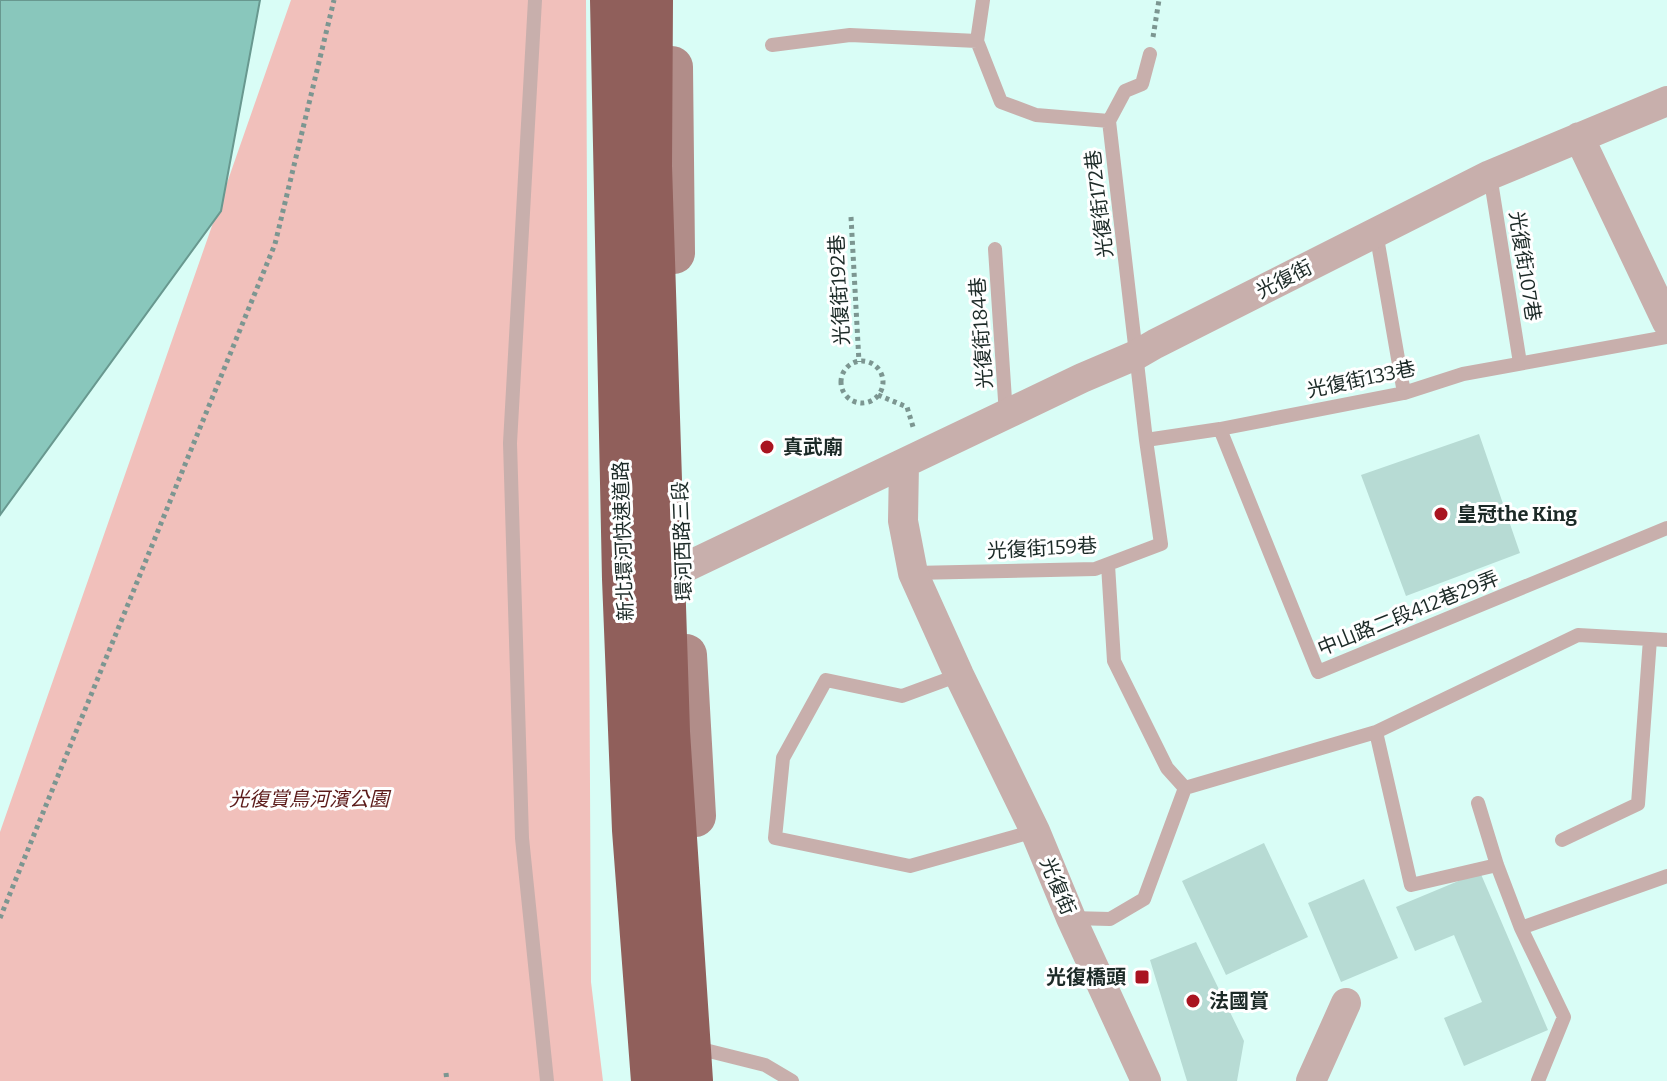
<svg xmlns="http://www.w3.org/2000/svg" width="1667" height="1081" font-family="Bitter,'Noto Sans TC',serif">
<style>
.green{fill:#f1c0bb}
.water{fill:#89c7bc;stroke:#68988f;stroke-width:2}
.building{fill:#b7dbd4}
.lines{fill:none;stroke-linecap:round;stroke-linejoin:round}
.path{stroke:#7c9691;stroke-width:5;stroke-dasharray:4 4;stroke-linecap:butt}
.lane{stroke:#c8afac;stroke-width:14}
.street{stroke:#c8afac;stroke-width:30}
.secondary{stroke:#b18d89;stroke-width:42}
.highway{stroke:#905f5b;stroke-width:44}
.poi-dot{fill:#a91420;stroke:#fff;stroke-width:3}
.labels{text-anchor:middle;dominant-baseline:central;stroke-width:6;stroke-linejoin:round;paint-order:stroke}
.street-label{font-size:20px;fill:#1c2a27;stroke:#fff}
.poi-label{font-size:20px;font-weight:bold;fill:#1c2a27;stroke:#fff;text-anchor:start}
.park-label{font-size:20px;font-style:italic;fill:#5c1b1a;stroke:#fff}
</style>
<rect width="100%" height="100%" fill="#d9fdf6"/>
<path class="green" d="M291,0h295l5,982 12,99h-603v-249z"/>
<path class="water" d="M0,0h260l-39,211 -221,304z"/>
<path class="building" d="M1479,434l41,119 -114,43 -45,-121z
M1264,843l44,94 -82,38 -44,-94z
M1480,872l68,158 -84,36 -20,-48 38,-16 -28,-67 -39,16 -19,-44z
M1364,879l34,79 -57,24 -33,-79z
M1196,942l48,99 -7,40h-50l-37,-121z"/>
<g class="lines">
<path class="path" d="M1153,37l6,-37
M851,217l8,145
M841 382a21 21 0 1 1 42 0a21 21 0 1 1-42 0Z
M878,395l29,12 7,23
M0,918l275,-674 59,-244
M446,1073l1,8"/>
<path class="lane" d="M535,0l-25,443 12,395 25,243
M983,0l-6,41 24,61 35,13 73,6 37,319 74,-11 184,-36 59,-19 204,-37
M772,45l78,-10 127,6
M1109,121l16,-30 17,-7 8,-30
M1490,175l30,188
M1376,232l28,161
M995,249l11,166
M1220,429l98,243 349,-144
M1108,565l6,96 53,107 18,20
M913,573l182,-4 66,-25 -15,-104
M959,675l-57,21 -76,-16 -43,78 -8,80 135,28 125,-35
M1376,732l35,153 86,-20
M1185,788l191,-56 202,-97 72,4
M1478,803l19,62 24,63 146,-52
M1562,840l76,-36 12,-165 17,1
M1071,918l39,1 34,-20 41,-111
M1521,928l43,89 -26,64
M709,1051l56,14 27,16"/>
<path class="street" d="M1579,137l88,185
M904,464l-1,57 10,52 46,102 76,156 36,87 75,163
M682,569l400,-191 54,-23 19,-11 335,-169 177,-74
M1311,1081l35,-78"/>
<path class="secondary" d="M672,67l2,186
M686,655l9,161"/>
<path class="highway" d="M612,0l12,579 10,251 19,251
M651,0l-1,166 18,566 23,349"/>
</g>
<g class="poi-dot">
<circle cx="767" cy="447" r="8"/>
<circle cx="1441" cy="514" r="8"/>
<rect x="1134" y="969" width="16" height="16" rx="4"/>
<circle cx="1193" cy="1001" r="8"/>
</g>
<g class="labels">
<g class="street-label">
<text transform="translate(1099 204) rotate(-97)">光復街172巷</text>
<text transform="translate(1525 266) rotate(81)">光復街107巷</text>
<text transform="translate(1284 279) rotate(-27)">光復街</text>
<text transform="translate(839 290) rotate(-93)">光復街192巷</text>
<text transform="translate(981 333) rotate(-94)">光復街184巷</text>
<text transform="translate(1361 379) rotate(-12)">光復街133巷</text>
<text transform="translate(623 541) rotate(-92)">新北環河快速道路</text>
<text transform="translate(682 541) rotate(-92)">環河西路三段</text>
<text transform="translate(1042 548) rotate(-3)">光復街159巷</text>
<text transform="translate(1408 613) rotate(-22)">中山路二段412巷29弄</text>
<text transform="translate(1058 886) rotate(67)">光復街</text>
</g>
<g class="poi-label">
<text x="783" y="447">真武廟</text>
<text x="1457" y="514">皇冠the King</text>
<text x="1126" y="977" text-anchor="end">光復橋頭</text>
<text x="1209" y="1001">法國賞</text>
</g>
<g class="park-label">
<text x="309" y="799">光復賞鳥河濱公園</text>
</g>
</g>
</svg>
